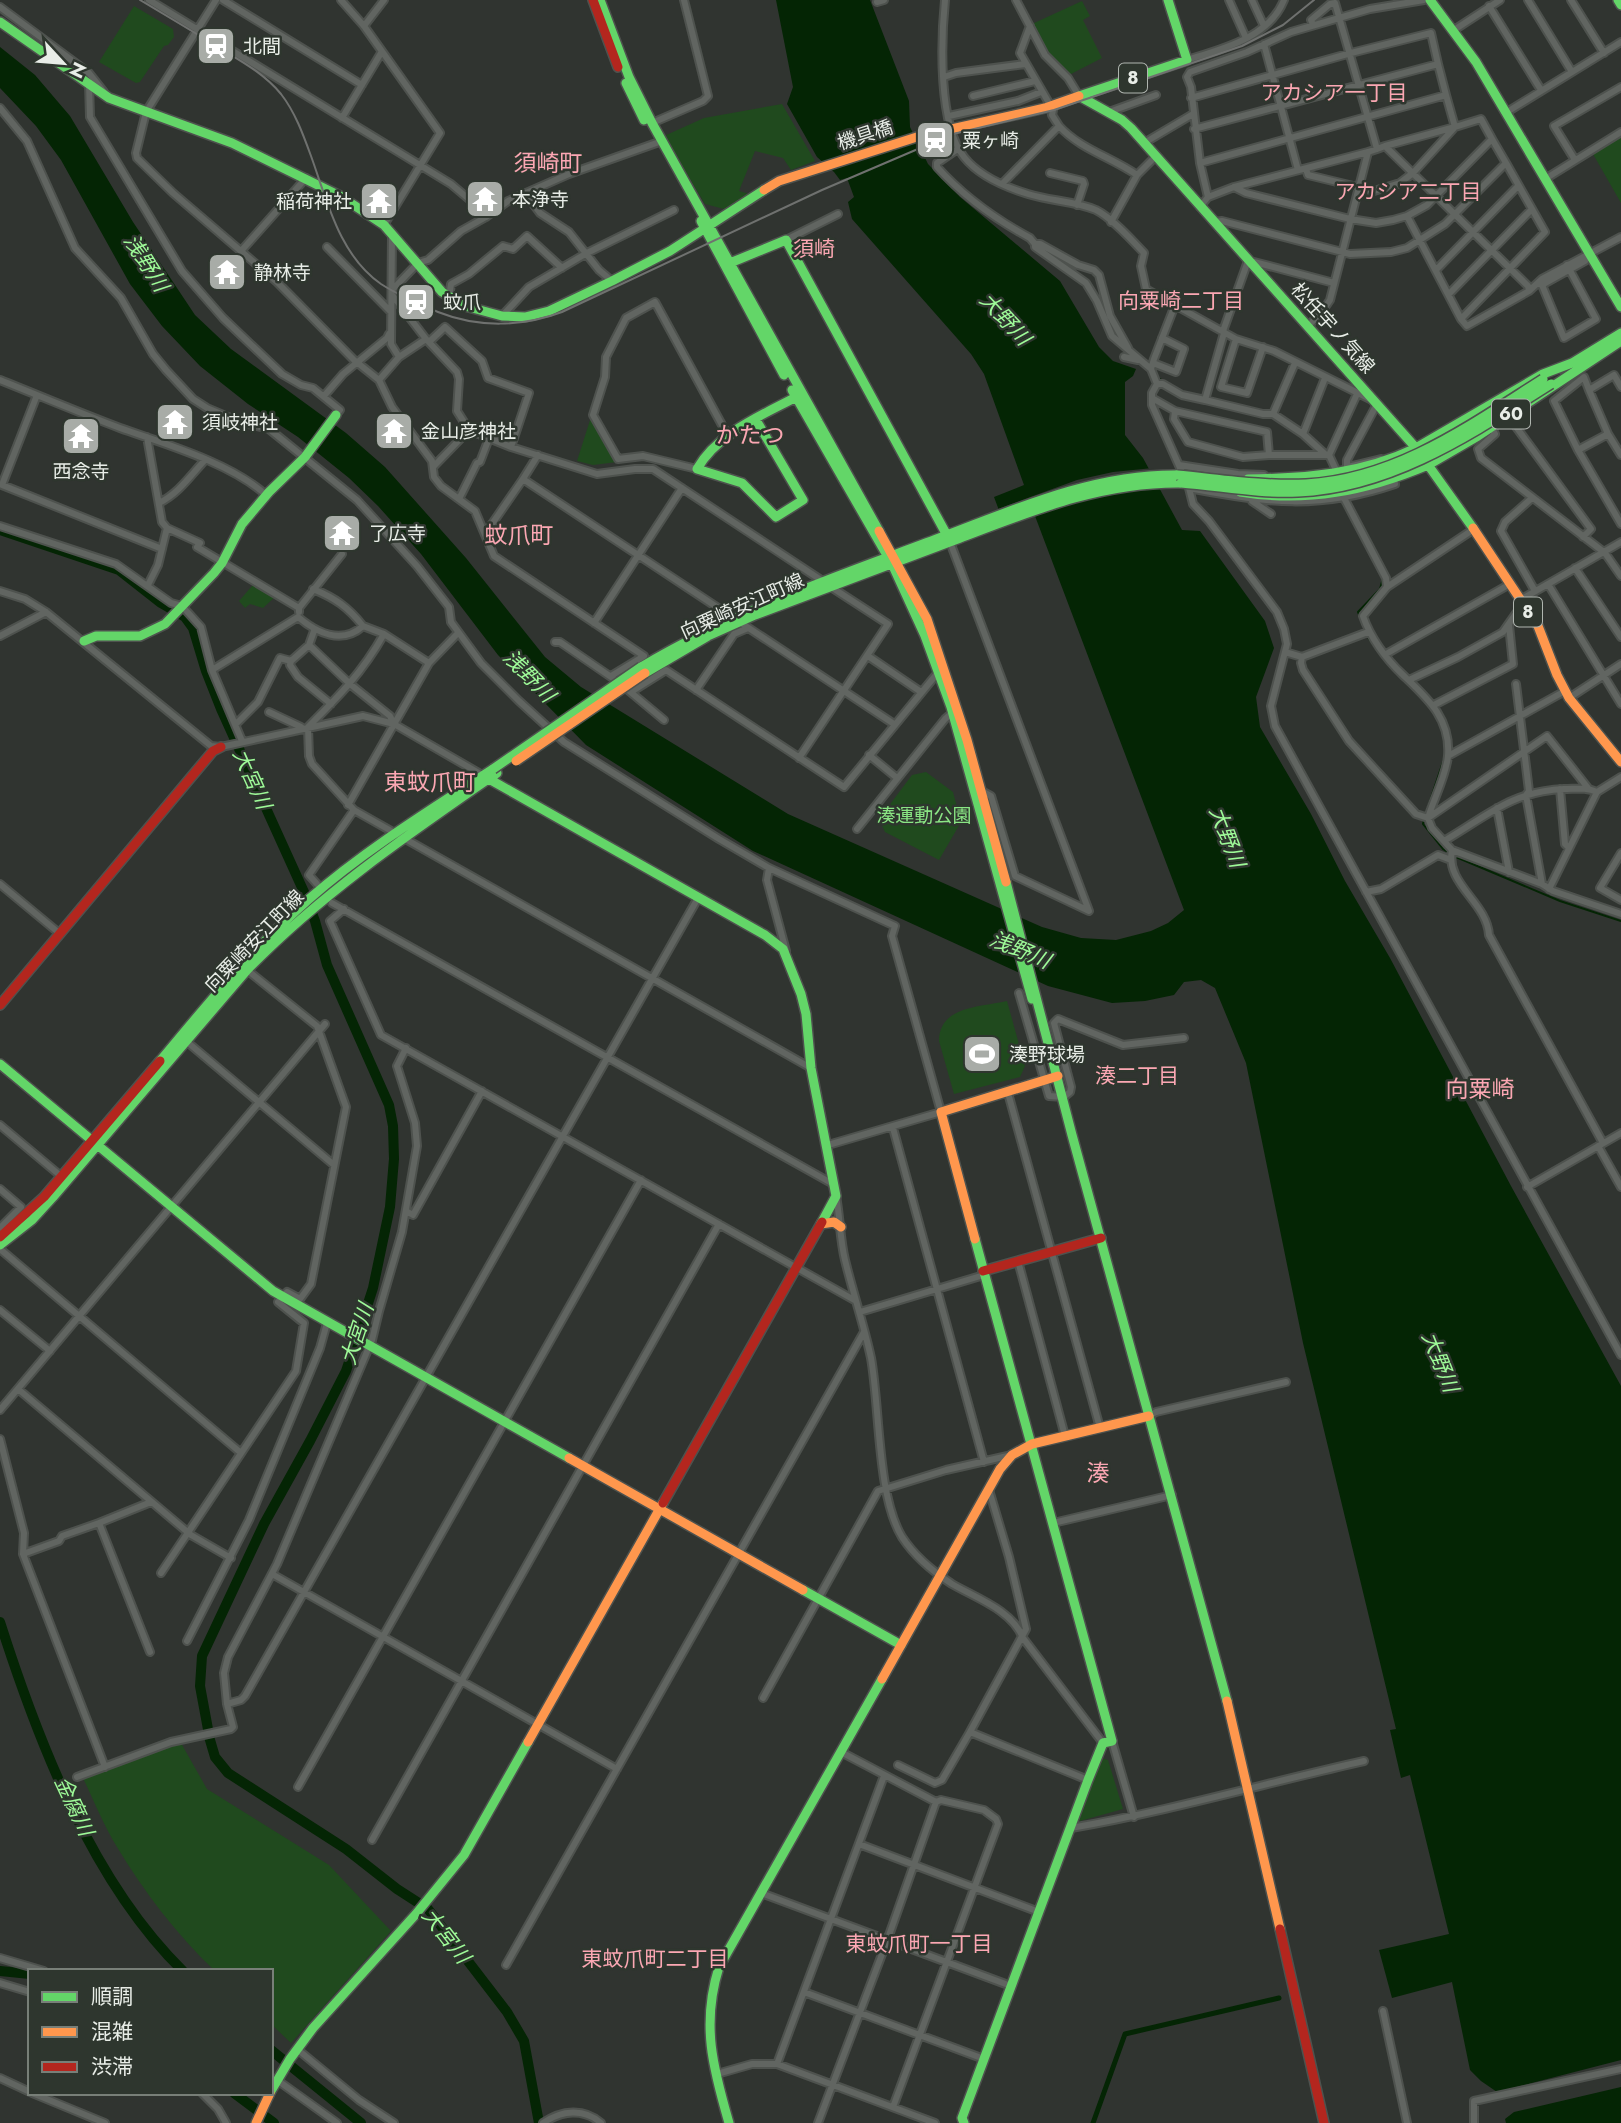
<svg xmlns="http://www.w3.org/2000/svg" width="1621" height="2123" font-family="Jost,'Noto Sans JP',sans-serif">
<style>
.green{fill:#204a1e}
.water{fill:#042504}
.pier{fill:#303430}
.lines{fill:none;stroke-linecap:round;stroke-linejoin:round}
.stream{stroke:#042504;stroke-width:2}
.canal{stroke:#042504;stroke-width:5}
.river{stroke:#042504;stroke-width:10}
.street-casing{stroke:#4e524e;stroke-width:10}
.fast-casing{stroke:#4e524e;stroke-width:12}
.slow-casing{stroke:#4e524e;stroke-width:12}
.jam-casing{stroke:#4e524e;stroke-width:12}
.street{stroke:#616561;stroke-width:6}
.fast{stroke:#63d668;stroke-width:9}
.slow{stroke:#ff974d;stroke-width:9}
.jam{stroke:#b3261e;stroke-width:9}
.rail{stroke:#6f716f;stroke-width:2}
.fast-bridge-casing{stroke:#4e524e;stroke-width:12;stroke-linecap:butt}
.slow-bridge-casing{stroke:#4e524e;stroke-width:12;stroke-linecap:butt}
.fast-bridge{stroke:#63d668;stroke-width:9}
.slow-bridge{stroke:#ff974d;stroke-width:9}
.labels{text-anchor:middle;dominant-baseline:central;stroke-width:5;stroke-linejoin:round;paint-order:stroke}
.shield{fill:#2e362e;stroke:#b0b6b0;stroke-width:2}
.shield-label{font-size:18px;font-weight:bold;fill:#e8ede7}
.poi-label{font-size:19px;fill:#e8ede7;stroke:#2e362e;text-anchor:start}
.street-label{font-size:19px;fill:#e8ede7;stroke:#2e362e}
.park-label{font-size:19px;fill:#8ae584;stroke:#2e362e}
.neighbourhood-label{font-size:21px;fill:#fba7b3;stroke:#2e362e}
.water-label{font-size:21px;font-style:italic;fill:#9efa98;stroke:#2e362e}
.quarter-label{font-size:23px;fill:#fba7b3;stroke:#2e362e}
</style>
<rect width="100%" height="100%" fill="#303430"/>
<path class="green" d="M1082,1l8,15 -7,4 19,38 -33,17 -23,-22 -14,-29z
M134,6l39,23 1,8 -6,8 -4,1 -24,36 -4,1 -37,-21z
M782,104l33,57 -24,9 -8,-12 -28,-7 -16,40 10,3 -25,15 -19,-5 -41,-68 40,-18z
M1621,137v66l-28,-49z
M591,417l26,45 -24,3 -16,-4z
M256,585l20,11 -13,12 -13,-4 -5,4 -6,-7 13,-15z
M926,772l27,20 8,30 -22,38 -54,-28 -6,-13 33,-44z
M1007,1001l18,65 -5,11 -66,17 -15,-53c0,-35 42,-34 68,-40z
M181,1743l26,46 122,76 62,66 -100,112 -20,-19v-53h-56c-38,-36 -71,-79 -98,-124 -13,-21 -23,-46 -34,-69l81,-31z
M1101,1758l7,2 15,49 -43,12 -2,-2z"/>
<path class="water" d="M776,0h94l39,101 1,26 18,37 32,33 100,84 39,66 14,14 23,8 -3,7 -8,6v53l18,23 39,72 18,1 65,90 9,27 -18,49 4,30 51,87 34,67 45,77 121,228 110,200v674l-124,32 -16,-11 -11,-11 -18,-88 -60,16 -13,-48 70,-16 -39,-159 -9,3 -11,-48 6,-1 -93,-386 -57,-280 -31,-75 -14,-8 -17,2 -10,13 -29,6 -33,2 -64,-17 -295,-135 -167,-106 -88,-90 -77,-101 -43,-48 -29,-28 -51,-41 -50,-33 -48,-38 -38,-40 -32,-42 -69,-124 -25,-34 -36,-38v-41l35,28 35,41 63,106 62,93 36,34 115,84 39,34 81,91 79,99 36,30 207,127 254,113 39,11 35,2 35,-9 17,-8 16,-13 -149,-394 -35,12v-15l-6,-16 30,-12 -40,-111 -13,-20 -119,-135 -4,-17 6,-5 -7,-19 -7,2 -6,-8 -17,-15 -30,-53 6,-17z
M1621,2087v36h-115l-1,-4 9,-7z"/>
<path class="pier" d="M1153,468l9,17 -24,1 -72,16 -70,12 -1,-4 82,-30 36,-8z"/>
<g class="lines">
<path class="stream" d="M1158,378l9,5
M1180,391l12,3
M1343,504l13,23
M1365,630l-7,-18 22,-23 3,-11
M1367,636l10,14
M1396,673l9,8
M1426,813l19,-57
M1424,819l-1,5 20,25 8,5
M1456,857l104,44 61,20"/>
<path class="canal" d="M1093,2123l32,-89 154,-36"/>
<path class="river" d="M0,530l119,40 42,33 24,14 8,11 13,43 15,38 83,183 11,29 12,44 62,140 4,21 1,33 -4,48 -17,81 -22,68 -5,15 -36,70 -46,83 -62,132 -2,30 10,54 5,17 13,16 118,76 51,40 31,20 79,103 17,29 15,82
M0,1622c38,119 92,260 183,349
M0,1971l30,3
M271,2050l90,73
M234,2093l40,30"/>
<g class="street-casing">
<path id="street" d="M149,0l302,184 19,16 16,17
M216,0l-70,112 -10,41 1,5 36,35 104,89 77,78 25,20 13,27 40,54 2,16 7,9 34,25 19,45 150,100 -33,20
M223,0l139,85
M341,0l23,26 76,107 -56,92
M945,0c-4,40 -7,124 19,157 15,19 41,30 64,37 22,7 47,7 68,16 16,8 36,30 48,43l-3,13 5,23 90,50 38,12 98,49
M1016,0l29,55 23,23 11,18
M1229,0l17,38
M1252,0l12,26
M1528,0l44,72
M1571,0l33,53
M877,2l7,-2
M1489,6l52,84
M0,7l89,66 15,19
M1313,25l-2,-5 19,-16 5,-1 42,146 8,-3 143,140 1,5 13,-12 79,-42
M364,26l20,-26
M1030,26l-10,27 33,57 -1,5 7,11
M1454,30l46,-30
M1264,44l34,126
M1187,60c35,-11 82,-22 97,-60
M944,77l12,-4 69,-9
M89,83l1,34 92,154 41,47 59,56 19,11 12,3 27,22 -4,5
M973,96l62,-15
M1191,98l160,-45 80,-20 7,31
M0,108l27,33 48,107 46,50 32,56 13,16 27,29 14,9 33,14 29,7 88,71 60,66 32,41 2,15 30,41 38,38 45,41 155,97 50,29 126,58 -3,10 49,176 -113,33
M1109,112l47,-17
M1507,112l114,-70
M949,116l69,-15 23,-9
M342,118l39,-65
M652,123l51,-22 5,-5 -24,-96
M1194,129l244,-65 8,31 -246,68
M1144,143l49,-29
M1385,146l70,-19 -9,-32
M959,148l-22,15v4c27,30 58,52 93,71l5,6v3l51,36 11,18 15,35 39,33
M1575,160l-21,-34 67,-39
M1506,163l26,46
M1306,169l2,6 66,16 26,-8 13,-10 42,-46 26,-8 11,20
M1050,173l33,8 1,3 -7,21
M1545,179l76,-47
M1003,183l56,-57c21,23 52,31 78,49
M525,193l15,20 29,19 30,38 13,11
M1208,197l26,-10 134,-35
M1200,207l8,-10 -8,-34 -9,-76 -4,-10 3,-5 57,-20 44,-20 79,-23 54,-9
M1407,216l54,103 84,-87 -13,-23 -83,85
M1111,222l26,-47 18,-18
M1214,222l8,-1 128,33 41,-2 16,-4 38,-24 61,-61 -14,-24 -65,66 -20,11 -14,4 -17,3 -26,-4 -104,-26 -12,-6
M392,234l-1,110 8,13 27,-18 31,33 2,7 -2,32 12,19 42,17 86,27 38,-5h18l171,113
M786,240l52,-26
M1035,244h5l38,21 16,5 5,5 11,41 18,32
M327,247l64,65
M242,250l64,-72
M1251,264l3,-2 80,21
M1436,270l82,-84
M1539,284l3,1 22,53 32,-19 -29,-54
M1542,285l43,-24 4,-6
M393,289l25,-26 10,-3 33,-29 25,-14 22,-16 61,-27 93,-33
M393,296l33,43
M449,297l2,-13 18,-10 34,-28 10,3 14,-13 35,32
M1175,305l-21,54 -3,10 6,15 -5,9v12l37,83 4,16 16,17 68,91 7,17 3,15 -16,62 4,20 346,629
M502,316l27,-29 58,-34 87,-43
M1461,319l6,7 62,-35
M1308,326l13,-13 9,-13 38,-148 9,-3
M1223,331l25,-70
M1224,333l-19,67 58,14h10
M1236,339l-15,48 26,6 16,-46
M429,342l16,-15 37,34 6,17 41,15 -18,54
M1124,357l14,3
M1153,363l23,9 8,-23 -22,-11
M1295,363l-22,51 30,20 22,-56
M0,380c40,16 80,33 120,48 45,16 111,35 146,67
M379,380l20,-23
M1157,384h6l19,11 23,5
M1621,387l-7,-12 -25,15 19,44 13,21
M1589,390l-5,-13 -30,24 24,49 43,74
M37,395l-35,90 160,64
M324,396l19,-22 44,-36 2,-4
M1152,398l23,13 92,21 2,23 -26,2 -55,-15 -14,-23 1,-8
M1511,420l80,109 -8,8
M1491,427l4,7 -17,15 3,9 124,95 16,23
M1303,434l23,21
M147,437l15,85 5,6 33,15 -3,4 102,61
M1578,450l30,-16
M538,455l-15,24 371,245
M1269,455h60l28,-61
M1329,455l7,15
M1179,465l59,9 26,1
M434,466l35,-36
M1348,467l33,-8 2,3
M1347,468v-8l30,-56
M697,469l-54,-13 -25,3 -25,-44 12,-38 1,-20 20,-39 29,-16 73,134
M1189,488c77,15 130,22 206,-4l-1,-5
M1344,498l42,80 1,9
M1532,498l-27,24 -4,9 34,60
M459,499l18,-36 3,-1 8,-21 4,-3
M1252,501l19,13
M159,503c20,-10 31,-27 46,-43
M0,526l116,38 55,39 11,3 19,21 11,43 30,71
M1474,529l-87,58 -24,29c7,21 23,43 39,58 25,24 49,44 46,82 -2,20 -14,42 -20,62l4,10 20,22 90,34 11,7 68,23
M485,534l38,-55
M950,542l139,369 -74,-35 -24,-80 -9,-5
M1575,568l46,69
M1548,584l73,120
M148,585l10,-20 9,-37
M313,589c22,9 35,18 50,37
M0,591l25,8 21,13 165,134 10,1 142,-31 31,8 90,52
M1520,600l101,-58
M299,612v-4l43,-54
M298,617c19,16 44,28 65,9l21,8
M594,623l88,-135
M0,636l46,-24
M555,642h5l54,37
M309,645l41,39 40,32 3,6
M1285,652l17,5 66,-25
M1386,654l124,-70
M868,656l53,36
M1302,657l-1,6 2,7 46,71 67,73 12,4 119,-82 41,52
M291,661l-1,4 8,12 33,27
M429,663l-45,-29c-22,39 -45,62 -76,93l1,29 3,8 42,46 457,258
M212,670l86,-53
M1409,680l49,-23 45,-25 19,-27
M1516,684l13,107 -3,4 16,89
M628,690l36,30
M696,690l38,-56 14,-6
M631,692l35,-22 178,117 96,-117
M1569,698l52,-34
M1434,705l79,-41 -4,-39
M269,712l32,15
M236,724l22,-22 22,-44 11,3 18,-16 5,-14
M869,755l28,23
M1448,756l117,-65
M799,758l89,-134 -57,-37
M1560,789l5,55 4,4
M348,805l81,-142 29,-30
M1497,808l12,64
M857,829l88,-110 8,-7
M1444,841c43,-25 68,-50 120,-52 12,0 22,-2 33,3
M1452,850c-7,34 35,52 37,85l114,208
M1621,853l-21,35 21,12
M769,868l-2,12 19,71
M0,884l59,49
M317,884l-8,-9 45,-65
M1549,889l48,-97 24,-15
M1366,892l15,-3 57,-34 13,5
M332,903l501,281
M344,909l-14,12 51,114 475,266
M1019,993l30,103 15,1 6,-5 1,-5 -17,-64 4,-4 65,26 61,-7
M186,1041l148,124
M1008,1093l92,335
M0,1125l62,52
M893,1128l91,334
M1598,1146l23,41
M1527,1187l94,-54
M0,1189l21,18 -21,21
M836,1196c4,21 4,44 9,64 8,33 19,65 26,98 9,50 6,138 31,179 13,20 30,34 50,47 24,14 60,26 71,54l80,105
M406,1211l7,4 69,-124
M0,1249l241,204
M1018,1261l47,175
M0,1310l50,41
M860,1312l124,-37
M18,1389l173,146 40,23
M0,1410l325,-386
M1149,1416l7,-4 130,-30
M0,1439l24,94 -1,21 82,213
M989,1490l20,67 17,72 -56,103 118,48
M1053,1523l119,-28
M23,1554l36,-13 3,-5 37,-13
M161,1573l135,-202 8,-48 -26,-21 9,-10 13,7 11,-15 35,-177 -29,-81 -70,-56
M272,1574l345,195
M187,1641l62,-121 71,-172 7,-25
M150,1652l-51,-129 52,-21
M763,1698l115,-207 68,-21 66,-15
M227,1704l-3,-31 4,-16 49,-93 95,-224 7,-29 23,-79 15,-86 -2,-23 -18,-57 9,-18
M1112,1741l22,76
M841,1752l95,50 5,-2 43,10 12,9 2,5 -105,283
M898,1765l37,18 7,-3 28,-48
M77,1777l94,-35 60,-13 2,-2 -6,-23 14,-4 4,-4 453,-798
M298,1787l343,-607
M1071,1828c98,-17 195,-45 293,-67
M372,1840l347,-616
M859,1844l180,68
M761,1893l250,93
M0,1958l44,13
M506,1965l358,-633
M0,1983l30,9
M804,1992l180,67
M1383,2011l24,112
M297,2049l62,51 35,23
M777,2064l107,-288
M717,2074l35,-10h25l158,59
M0,2078l30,14
M271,2080h6l60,43
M32,2093l73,30
M202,2093l16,16 8,14
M543,2123c19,-13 41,-15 58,0
M818,2123l69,-182 49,-139
M1474,2123v-22l147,-32"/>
</g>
<g class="fast-casing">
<path id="fast" d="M600,0l29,77 23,46 227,408
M1430,0l46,62 145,245
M1618,0l3,5
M0,22l109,76 123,45 108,53 44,29 58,67 23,14 37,10 23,1 24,-6 63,-30 58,-30 94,-61
M626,83l18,37
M1079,96l43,24 9,8 285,320 57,80
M1079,96l108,-36 -19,-60
M701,221l83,154
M725,265l61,-25 163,299
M792,390l100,174 33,72 26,71 81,292
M756,420l47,80 -27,17 -34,-34 -45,-14c21,-37 68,-55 103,-74
M1416,448l127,-74 29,-11 49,-30
M1428,465l50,-29 143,-95
M1248,479c59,-1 114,-5 168,-31
M1240,492c67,11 126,-1 188,-27
M84,641l12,-5h44l25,-12 49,-51 8,-10 20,-39 27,-32 36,-35 31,-42
M641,667c91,-54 183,-86 282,-123 82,-30 165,-70 254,-69
M645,673l63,-37 47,-21c67,-25 133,-50 200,-75 74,-28 145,-58 226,-57
M489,779l276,156 18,14 18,45 5,20 5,54 25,128 -14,26
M1006,882l66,253 155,566
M160,1061c47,-56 93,-113 149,-162 56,-49 121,-89 184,-130
M0,1064l273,227 296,167
M0,1245l32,-25 21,-23 194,-227c75,-77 162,-136 250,-197
M803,1590l98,55
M271,2091l19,-32 23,-31 103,-114 48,-59 64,-113
M729,2123c-16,-55 -28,-99 -10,-156l163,-288
M964,2123l-2,-5 126,-338 15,-37 9,-2 -137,-502"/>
</g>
<g class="slow-casing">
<path id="slow" d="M764,190l15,-9 141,-45 125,-28 34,-12
M1473,528l65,98 19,49 12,23 52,64
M879,531l48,88 40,121 39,142
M821,1224l13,-2 7,5
M975,1239l-34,-127 117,-36
M569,1458l234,132
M882,1679l118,-210 12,-14 20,-11 117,-28
M1227,1701l53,228
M528,1742l135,-239
M256,2123l14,-30"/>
</g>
<g class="jam-casing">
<path id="jam" d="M593,0l25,67
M0,1005l213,-254 8,-4
M0,1237l44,-40 116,-136
M983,1271l118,-33
M663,1503l159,-281
M1280,1929l44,194"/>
</g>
<use href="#street" class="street"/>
<use href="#fast" class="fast"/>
<use href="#slow" class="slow"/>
<use href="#jam" class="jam"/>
<path class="rail" d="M140,0c25,15 49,29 73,44 24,15 50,28 68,50 14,18 22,40 30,62 16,44 28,99 70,128 17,11 38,20 57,28 40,16 84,15 124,0l260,-122 131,-56 101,-24 188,-64 41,-21 31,-25"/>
<g class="fast-bridge-casing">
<path id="fast-bridge" d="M1177,475c43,4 86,11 129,9 90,-5 163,-58 237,-105
M1181,483c39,3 78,11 117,9 95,-4 175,-59 253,-108
M493,769l148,-102"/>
</g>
<g class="slow-bridge-casing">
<path id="slow-bridge" d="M516,761l129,-88"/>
</g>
<use href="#fast-bridge" class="fast-bridge"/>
<use href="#slow-bridge" class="slow-bridge"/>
</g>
<defs>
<g id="station-square" transform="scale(2.0125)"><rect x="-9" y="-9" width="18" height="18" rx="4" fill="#a8aca7" stroke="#2e362e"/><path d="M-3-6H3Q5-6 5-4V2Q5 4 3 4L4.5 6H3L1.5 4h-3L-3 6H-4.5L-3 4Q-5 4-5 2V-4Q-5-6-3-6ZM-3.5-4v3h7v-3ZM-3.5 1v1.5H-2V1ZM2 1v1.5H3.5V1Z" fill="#fff"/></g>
<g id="temple-square" transform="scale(2.0125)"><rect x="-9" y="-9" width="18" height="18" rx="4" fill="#a8aca7" stroke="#2e362e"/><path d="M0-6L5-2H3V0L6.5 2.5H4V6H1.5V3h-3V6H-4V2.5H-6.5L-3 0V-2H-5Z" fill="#fff"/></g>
<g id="stadium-square" transform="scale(2.0125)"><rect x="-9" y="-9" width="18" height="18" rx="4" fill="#a8aca7" stroke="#2e362e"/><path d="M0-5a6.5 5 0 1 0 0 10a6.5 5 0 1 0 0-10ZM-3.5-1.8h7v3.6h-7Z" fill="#fff"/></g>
</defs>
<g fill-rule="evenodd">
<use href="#station-square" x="216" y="46"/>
<use href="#station-square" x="935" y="140"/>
<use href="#temple-square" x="485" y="199"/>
<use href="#temple-square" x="379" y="201"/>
<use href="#temple-square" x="227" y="272"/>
<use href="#station-square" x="416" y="302"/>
<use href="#temple-square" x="175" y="422"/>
<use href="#temple-square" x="394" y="431"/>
<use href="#temple-square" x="81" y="436"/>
<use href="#temple-square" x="342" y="533"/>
<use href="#stadium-square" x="982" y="1054"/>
</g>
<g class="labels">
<g class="shield">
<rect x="1119" y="63.5" width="28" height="29" rx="5"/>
<rect x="1492" y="399.5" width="38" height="29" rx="5"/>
<rect x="1514" y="597.5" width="28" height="29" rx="5"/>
</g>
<g class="shield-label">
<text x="1133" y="78">8</text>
<text x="1511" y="414">60</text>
<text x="1528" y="612">8</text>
</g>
<g class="poi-label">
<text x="243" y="46">北間</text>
<text x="962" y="140">粟ヶ崎</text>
<text x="512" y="199">本浄寺</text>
<text x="352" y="201" text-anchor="end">稲荷神社</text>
<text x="254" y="272">静林寺</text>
<text x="443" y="302">蚊爪</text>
<text x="202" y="422">須岐神社</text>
<text x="421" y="431">金山彦神社</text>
<text x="81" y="471" text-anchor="middle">西念寺</text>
<text x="369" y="533">了広寺</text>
<text x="1009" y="1054">湊野球場</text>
</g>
<g class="street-label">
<text transform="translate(865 135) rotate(-18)">機具橋</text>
<text transform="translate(1333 328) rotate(48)">松任宇ノ気線</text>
<text transform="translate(742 606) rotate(-24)">向粟崎安江町線</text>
<text transform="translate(254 941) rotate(-46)">向粟崎安江町線</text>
</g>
<g class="park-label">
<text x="924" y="815">湊運動公園</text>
</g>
<g class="neighbourhood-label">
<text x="1334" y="93">アカシア一丁目</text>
<text x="1408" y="192">アカシア二丁目</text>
<text x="814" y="249">須崎</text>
<text x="1181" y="301">向粟崎二丁目</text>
<text x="1137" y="1076">湊二丁目</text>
<text x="919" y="1944">東蚊爪町一丁目</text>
<text x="655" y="1959">東蚊爪町二丁目</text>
</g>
<g class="water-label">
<text transform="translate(146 263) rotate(58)">浅野川</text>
<text transform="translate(1005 319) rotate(47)">大野川</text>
<text transform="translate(529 676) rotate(46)">浅野川</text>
<text transform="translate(252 779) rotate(66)">大宮川</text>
<text transform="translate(1227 837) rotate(69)">大野川</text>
<text transform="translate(1020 950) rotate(23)">浅野川</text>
<text transform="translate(357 1334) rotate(-72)">大宮川</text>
<text transform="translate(1440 1362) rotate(68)">大野川</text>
<text transform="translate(74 1806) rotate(65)">金腐川</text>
<text transform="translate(446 1936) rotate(52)">大宮川</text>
</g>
<g class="quarter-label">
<text x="548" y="163">須崎町</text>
<text x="750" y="435">かたつ</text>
<text x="519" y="535">蚊爪町</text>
<text x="430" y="782">東蚊爪町</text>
<text x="1480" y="1089">向粟崎</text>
<text x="1098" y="1473">湊</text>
</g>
</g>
<rect x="28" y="1969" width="245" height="126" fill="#2e362e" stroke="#787f78" stroke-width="2"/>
<rect x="42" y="1992" width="35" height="10" fill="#63d668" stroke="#787f78" stroke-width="2"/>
<text x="91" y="2004" font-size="21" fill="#e8ede7">順調</text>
<rect x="42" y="2027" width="35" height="10" fill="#ff974d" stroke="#787f78" stroke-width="2"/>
<text x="91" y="2039" font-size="21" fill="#e8ede7">混雑</text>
<rect x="42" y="2062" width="35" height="10" fill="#b3261e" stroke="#787f78" stroke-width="2"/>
<text x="91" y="2074" font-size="21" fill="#e8ede7">渋滞</text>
<g transform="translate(63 63) rotate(116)" stroke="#2e362e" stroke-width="5" paint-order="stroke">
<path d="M0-5L12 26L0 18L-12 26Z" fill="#e8ede7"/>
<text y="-10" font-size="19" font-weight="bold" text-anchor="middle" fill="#e8ede7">N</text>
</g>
</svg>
